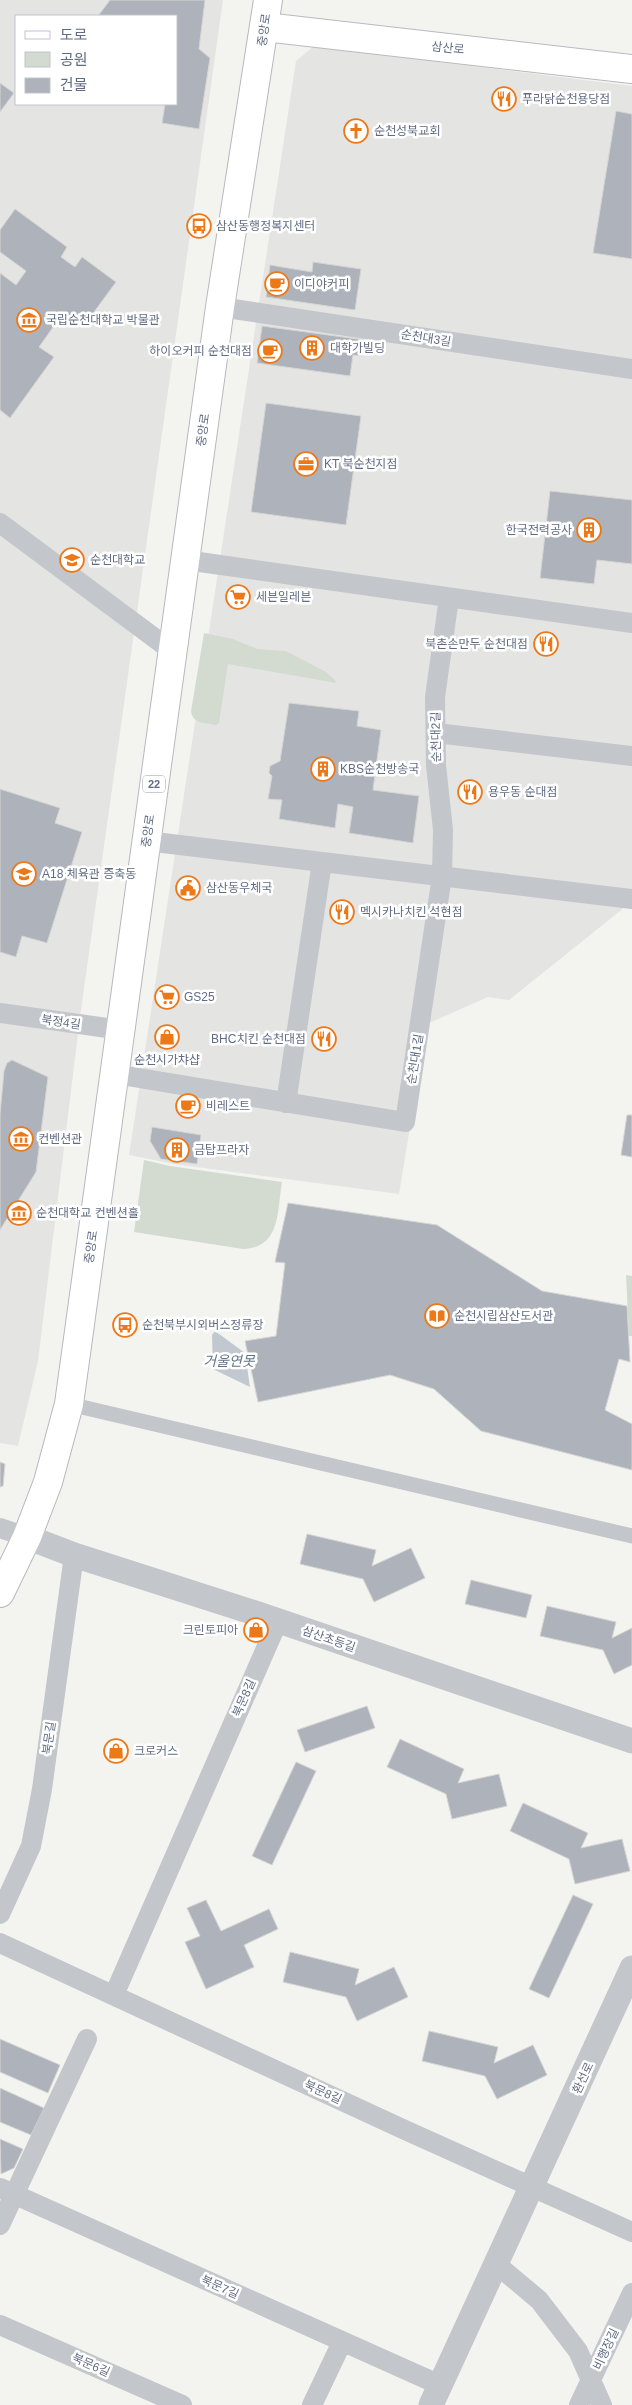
<svg xmlns="http://www.w3.org/2000/svg" width="632" height="2405" font-family="Helvetica,'Noto Sans KR',sans-serif">
<style>
.built{fill:#e4e5e3;fill-rule:evenodd}
.green{fill:#d3dbd1}
.water{fill:#c1c8d0}
.building{fill:#aeb2ba;stroke:#d5d5d3}
.lines{fill:none;stroke-linecap:round;stroke-linejoin:round}
.secondary-casing{stroke:#b8bac0;stroke-width:30}
.primary-casing{stroke:#b6b8be;stroke-width:30}
.pedestrian{stroke:#c3c6ca;stroke-width:15}
.minor{stroke:#c3c6ca;stroke-width:20}
.tertiary{stroke:#c3c6ca;stroke-width:25}
.secondary{stroke:#fff;stroke-width:28}
.primary{stroke:#fff;stroke-width:28}
.labels{text-anchor:middle;dominant-baseline:central;stroke-width:5;stroke-linejoin:round;paint-order:stroke}
.shield{fill:#fff;stroke:#9098a8;stroke-width:1}
.shield-label{font-size:11px;font-weight:bold;fill:#616c83}
.street-label{font-size:12px;fill:#616c83;stroke:#fff}
.poi-label{font-size:12px;fill:#616c83;stroke:#fff;text-anchor:start}
.water-label{font-size:14px;font-style:italic;fill:#627487;stroke:#fff}
</style>
<rect width="100%" height="100%" fill="#f3f4f0"/>
<path class="built" d="M0,0h223l-143,1017 -42,344 -20,85 -18,-3zM16,16h160v88h-160z
M314,46l318,40v822l-7,-1 -116,93 -21,-3 -61,27 -28,170 -225,-30 -45,-9 167,-1094z"/>
<path class="green" d="M204,633l29,6 24,10 29,2 40,21 9,8 1,3 -108,-19 -9,59 -3,2c-10,-2 -24,-1 -25,-14z
M144,1160l26,6 112,16c-5,29 -1,66 -39,67l-109,-17z
M626,1275l6,1v60h-3z"/>
<path class="water" d="M215,1331l30,22 5,34 -37,-18 -1,-34z"/>
<path class="building" d="M110,0h95l-6,49 11,9 -11,71 -37,-6 3,-19h11v-88h-78z
M0,83l14,10 -14,19z
M616,111l16,3v145l-39,-6z
M15,209l52,38 -6,10 14,10 7,-10 34,25 -33,45 -20,-14 -24,34 15,10 -44,61 -10,-8v-137l16,12 10,-14 -26,-19v-22z
M313,262l48,7 -6,41 -89,-13 4,-32 42,7z
M262,326l103,14 -3,16 -9,-1 -3,21 -93,-13z
M266,403l95,13 -15,109 -95,-13z
M550,491l82,9v64l-35,-4 -3,24 -54,-6z
M289,703l70,8 -2,15 24,4 -8,60 46,6 -6,47 -64,-10 4,-26 -15,-3 -3,24 -56,-9 3,-19 -14,-1 4,-23 -3,-3 1,-7 10,-5z
M0,789l60,19 -5,15 27,9 -35,111 -25,-7 -6,21 -16,-5z
M12,1060l36,17 -12,95 -36,58v-116l4,-43 3,-8z
M627,1115h5v42l-11,-2z
M152,1127l49,8 -4,29 -36,-5 -11,-18z
M288,1203l149,22 105,66 85,15 3,56 -11,-3 -14,51 27,14v46l-151,-39 -47,-42 -44,-14 -132,27 -13,-61 31,-5 9,-73 -10,-1z
M0,1462l5,2 -2,22 -3,1z
M307,1534l69,16 -4,16 39,-18 14,30 -51,24 -11,-23 -63,-15z
M471,1580l61,15 -6,23 -61,-14z
M547,1606l69,16 -4,16 20,-10v37l-18,9 -11,-24 -63,-14z
M367,1706l8,22 -70,24 -8,-22z
M400,1739l64,30 -6,14 41,-9 8,32 -55,13 -6,-25 -59,-27z
M296,1762l20,9 -44,94 -20,-9z
M523,1803l65,30 -7,15 41,-9 8,32 -55,13 -6,-25 -59,-28z
M573,1895l20,9 -44,94 -20,-9z
M206,1900l15,31 48,-22 9,20 -34,16 10,22 -48,22 -21,-47 15,-6 -13,-28z
M290,1952l69,17 -4,16 39,-18 14,30 -51,24 -11,-24 -63,-15z
M429,2031l69,16 -4,16 39,-18 14,30 -50,24 -12,-23 -63,-15z
M0,2039l60,26 -12,28 -48,-21z
M0,2088l44,20 -13,27 -31,-13z
M0,2139l23,10 -9,19 -13,6z"/>
<g class="lines">
<g class="secondary-casing">
<path id="secondary" d="M265,27l367,42"/>
</g>
<g class="primary-casing">
<path id="primary" d="M0,1593l27,-56 21,-55 21,-78 151,-1097 48,-307"/>
</g>
<path class="pedestrian" d="M69,1404l563,132"/>
<path class="minor" d="M220,307l412,62
M0,523l172,128
M185,560l447,63
M436,733l196,23
M146,841l486,58
M0,1013l122,17
M115,1074l290,48 37,-246 1,-46 -7,-65 -1,-68 14,-99
M286,1103l36,-241
M0,1528l27,9
M0,1914l31,-68 11,-57 32,-234
M0,1943l405,187 227,102
M114,1995l164,-374
M0,2188l440,197
M0,2225l87,-186
M496,2264l43,36 39,51 24,54
M0,2325l182,80
M312,2405l30,-63
M579,2405l53,-112"/>
<path class="tertiary" d="M27,1537l47,18 181,58 377,128
M431,2405l201,-437"/>
<use href="#secondary" class="secondary"/>
<use href="#primary" class="primary"/>
</g>
<defs>
<g id="restaurant-ring" transform="scale(1.25)"><circle r="9.5" fill="#fff" stroke="#ec7818" stroke-width="1.5"/><path d="M-5-6h1v4h1v-4h1v4h1v-4h1v5L-1.5 .5V6h-2V.5L-5-1ZM5-6V6H3V1.5H1.5Q1.5-4 5-6Z" fill="#ec7818"/></g>
<g id="church-ring" transform="scale(1.25)"><circle r="9.5" fill="#fff" stroke="#ec7818" stroke-width="1.5"/><path d="M-1.2-6h2.4v3.5h3.3v2.4h-3.3V6h-2.4V-.1h-3.3v-2.4h3.3Z" fill="#ec7818"/></g>
<g id="bus-ring" transform="scale(1.25)"><circle r="9.5" fill="#fff" stroke="#ec7818" stroke-width="1.5"/><path d="M-5-6H5V4H4V6H2V4H-2V6H-4V4H-5ZM-3.5-4V0h7V-4ZM-3.5 1.2v1.5H-2V1.2ZM2 1.2v1.5H3.5V1.2Z" fill="#ec7818"/></g>
<g id="cafe-ring" transform="scale(1.25)"><circle r="9.5" fill="#fff" stroke="#ec7818" stroke-width="1.5"/><path d="M-5.5-4.5H6V0H3Q3 3.5 0 3.5H-2.5Q-5.5 3.5-5.5 0ZM3-3.2v2h1.7v-2ZM-6 4.5H4V6H-6Z" fill="#ec7818"/></g>
<g id="museum-ring" transform="scale(1.25)"><circle r="9.5" fill="#fff" stroke="#ec7818" stroke-width="1.5"/><path d="M0-6L6-3V-2H-6V-3ZM-5-1h2V3h-2ZM-1-1h2V3h-2ZM3-1h2V3H3ZM-6 4H6V6H-6Z" fill="#ec7818"/></g>
<g id="building-ring" transform="scale(1.25)"><circle r="9.5" fill="#fff" stroke="#ec7818" stroke-width="1.5"/><path d="M-4-6H4V6H1V3H-1V6H-4ZM-2.5-4.3h1.7v1.8h-1.7ZM.8-4.3h1.7v1.8H.8ZM-2.5-1h1.7V.8h-1.7ZM.8-1h1.7V.8H.8Z" fill="#ec7818"/></g>
<g id="office-ring" transform="scale(1.25)"><circle r="9.5" fill="#fff" stroke="#ec7818" stroke-width="1.5"/><path d="M-6-3h4V-5.5h4V-3h4V5H-6ZM-1-4.5V-3h2v-1.5ZM-6 0V1H6V0Z" fill="#ec7818"/></g>
<g id="university-ring" transform="scale(1.25)"><circle r="9.5" fill="#fff" stroke="#ec7818" stroke-width="1.5"/><path d="M0-5L7-2L0 1L-7-2ZM-4 1L0 2.5L4 1V4Q0 6-4 4Z" fill="#ec7818"/></g>
<g id="supermarket-ring" transform="scale(1.25)"><circle r="9.5" fill="#fff" stroke="#ec7818" stroke-width="1.5"/><path d="M-6-5.5h2.5l.6 2H6L4.5 2H-2.5L-4.4-4H-6ZM-1.5 3.2a1.3 1.3 0 1 0 .1 0ZM3 3.2a1.3 1.3 0 1 0 .1 0Z" fill="#ec7818"/></g>
<g id="civic-ring" transform="scale(1.25)"><circle r="9.5" fill="#fff" stroke="#ec7818" stroke-width="1.5"/><path d="M-.6-6.5H3V-4.5H.6V-3L4-1V1h2V6H-6V1h2V-1L-.6-3ZM-1.2 2.5V6h2.4V2.5Z" fill="#ec7818"/></g>
<g id="shop-ring" transform="scale(1.25)"><circle r="9.5" fill="#fff" stroke="#ec7818" stroke-width="1.5"/><path d="M-5-2.5h2.3a2.7 3.5 0 0 1 5.4 0H5L5.5 6h-11ZM-1.5-2.5h3a1.5 2.3 0 0 0-3 0Z" fill="#ec7818"/></g>
<g id="library-ring" transform="scale(1.25)"><circle r="9.5" fill="#fff" stroke="#ec7818" stroke-width="1.5"/><path d="M-6-4Q-3-5.5-.7-3.5V5Q-3 3-6 4ZM6-4Q3-5.5 .7-3.5V5Q3 3 6 4Z" fill="#ec7818"/></g>
</defs>
<g fill-rule="evenodd">
<use href="#restaurant-ring" x="504" y="99"/>
<use href="#church-ring" x="356" y="131"/>
<use href="#bus-ring" x="199" y="226"/>
<use href="#cafe-ring" x="277" y="284"/>
<use href="#museum-ring" x="29" y="320"/>
<use href="#building-ring" x="312" y="348"/>
<use href="#cafe-ring" x="270" y="351"/>
<use href="#office-ring" x="306" y="464"/>
<use href="#building-ring" x="589" y="530"/>
<use href="#university-ring" x="72" y="560"/>
<use href="#supermarket-ring" x="238" y="597"/>
<use href="#restaurant-ring" x="546" y="644"/>
<use href="#building-ring" x="323" y="769"/>
<use href="#restaurant-ring" x="470" y="792"/>
<use href="#university-ring" x="24" y="874"/>
<use href="#civic-ring" x="188" y="888"/>
<use href="#restaurant-ring" x="342" y="912"/>
<use href="#supermarket-ring" x="167" y="997"/>
<use href="#shop-ring" x="167" y="1037"/>
<use href="#restaurant-ring" x="324" y="1039"/>
<use href="#cafe-ring" x="188" y="1106"/>
<use href="#museum-ring" x="21" y="1139"/>
<use href="#building-ring" x="177" y="1150"/>
<use href="#museum-ring" x="19" y="1213"/>
<use href="#library-ring" x="437" y="1316"/>
<use href="#bus-ring" x="125" y="1325"/>
<use href="#shop-ring" x="256" y="1630"/>
<use href="#shop-ring" x="116" y="1751"/>
</g>
<g class="labels">
<rect class="shield" x="143" y="775.5" width="22" height="17" rx="4"/>
<g class="shield-label">
<text x="154" y="784">22</text>
</g>
<g class="street-label">
<text transform="translate(264 30) rotate(-82)">중앙로</text>
<text transform="translate(448 48) rotate(6)">삼산로</text>
<text transform="translate(426 338) rotate(9)">순천대3길</text>
<text transform="translate(203 430) rotate(-82)">중앙로</text>
<text transform="translate(436 737) rotate(-91)">순천대2길</text>
<text transform="translate(148 831) rotate(-82)">중앙로</text>
<text transform="translate(61 1022) rotate(8)">북정4길</text>
<text transform="translate(415 1059) rotate(-81)">순천대1길</text>
<text transform="translate(91 1247) rotate(-82)">중앙로</text>
<text transform="translate(329 1639) rotate(19)">삼산초등길</text>
<text transform="translate(244 1698) rotate(-66)">북문8길</text>
<text transform="translate(49 1738) rotate(-82)">북문길</text>
<text transform="translate(583 2078) rotate(-65)">환선로</text>
<text transform="translate(323 2092) rotate(25)">북문8길</text>
<text transform="translate(220 2287) rotate(24)">북문7길</text>
<text transform="translate(606 2349) rotate(-65)">비행장길</text>
<text transform="translate(91 2365) rotate(24)">북문6길</text>
</g>
<g class="poi-label">
<text x="522" y="99">푸라닭순천용당점</text>
<text x="374" y="131">순천성북교회</text>
<text x="216" y="226">삼산동행정복지센터</text>
<text x="294" y="284">이디야커피</text>
<text x="46" y="320">국립순천대학교 박물관</text>
<text x="330" y="348">대학가빌딩</text>
<text x="252" y="351" text-anchor="end">하이오커피 순천대점</text>
<text x="324" y="464">KT 북순천지점</text>
<text x="572" y="530" text-anchor="end">한국전력공사</text>
<text x="90" y="560">순천대학교</text>
<text x="256" y="597">세븐일레븐</text>
<text x="528" y="644" text-anchor="end">북촌손만두 순천대점</text>
<text x="340" y="769">KBS순천방송국</text>
<text x="488" y="792">용우동 순대점</text>
<text x="42" y="874">A18 체육관 증축동</text>
<text x="206" y="888">삼산동우체국</text>
<text x="360" y="912">멕시카나치킨 석현점</text>
<text x="184" y="997">GS25</text>
<text x="306" y="1039" text-anchor="end">BHC치킨 순천대점</text>
<text x="167" y="1060" text-anchor="middle">순천시가챠샵</text>
<text x="206" y="1106">비레스트</text>
<text x="38" y="1139">컨벤션관</text>
<text x="194" y="1150">금탑프라자</text>
<text x="36" y="1213">순천대학교 컨벤션홀</text>
<text x="454" y="1316">순천시립삼산도서관</text>
<text x="142" y="1325">순천북부시외버스정류장</text>
<text x="238" y="1630" text-anchor="end">크린토피아</text>
<text x="134" y="1751">크로커스</text>
</g>
<g class="water-label">
<text x="229" y="1361">거울연못</text>
</g>
</g>
<rect x="15" y="15" width="162" height="90" fill="#ffffff" stroke="#c0c4cd"/>
<rect x="25" y="31" width="25" height="8" fill="#ffffff" stroke="#c0c4cd"/>
<text x="60" y="40" font-size="15" fill="#616c83">도로</text>
<rect x="25" y="52" width="25" height="15" fill="#d3dbd1" stroke="#c0c4cd"/>
<text x="60" y="65" font-size="15" fill="#616c83">공원</text>
<rect x="25" y="78" width="25" height="15" fill="#aeb2ba" stroke="#c0c4cd"/>
<text x="60" y="90" font-size="15" fill="#616c83">건물</text>
</svg>
